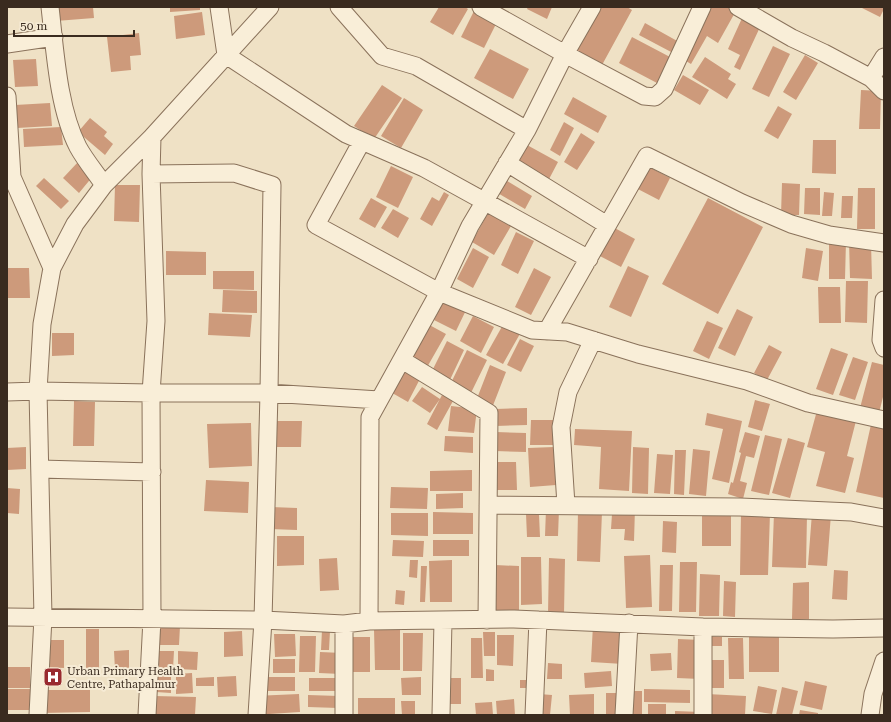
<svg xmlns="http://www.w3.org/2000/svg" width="891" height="722" font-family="'Roboto Serif',serif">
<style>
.building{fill:#cd9a7b}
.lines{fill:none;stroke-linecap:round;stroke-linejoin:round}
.street-casing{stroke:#8a725b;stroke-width:19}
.street{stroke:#f9eed8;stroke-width:17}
.labels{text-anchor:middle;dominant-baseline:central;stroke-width:4;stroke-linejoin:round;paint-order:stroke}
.poi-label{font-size:11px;fill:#3a2b1f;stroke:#f6ebd5;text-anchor:start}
</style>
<rect width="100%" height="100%" fill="#efe1c5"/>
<path class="building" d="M55,7h38l1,11 -38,3z
M170,7h30v3l-30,2z
M439,7h26l3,2 -15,26 -23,-13z
M528,7h24l-5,12 -20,-10z
M585,7h42l5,3 -30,55 -37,-22z
M709,7h25l3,2 -19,34 -11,-7 -16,28 -10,-6z
M860,7h24v2l-4,8z
M475,9l23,11 -14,28 -23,-11z
M202,12l3,23 -29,4 -2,-23z
M743,16l18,9 -21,45 -6,-3 6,-12 -12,-6z
M645,23l34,19 -6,11 -34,-18z
M139,33l2,22 -11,1 1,14 -20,2 -4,-35z
M632,37l38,20 -13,26 -38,-20z
M773,46l17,8 -21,43 -17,-8z
M490,49l39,20 -16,30 -39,-21z
M805,55l13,8 -22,37 -13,-8z
M705,57l26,17 -3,5 8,5 -9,15 -35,-22z
M36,59l2,27 -23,1 -2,-27z
M683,75l26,15 -9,15 -26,-15z
M382,85l20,13 -28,41 -20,-13z
M861,90l20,1 -1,38h-21z
M573,97l34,19 -9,17 -34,-19z
M404,98l19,12 -22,38 -20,-12z
M50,103l2,23 -35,2 -2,-23z
M778,106l14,8 -14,25 -14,-8z
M90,118l17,14 -3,4 9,8 -8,11 -27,-23z
M564,122l10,6 -14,28 -10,-6z
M61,127l2,18 -39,2 -1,-18z
M581,133l14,9 -18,28 -13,-8z
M813,140h23v34l-24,-1z
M527,145l31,17 -10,19 -31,-17z
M78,162l15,14 -14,17 -16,-15z
M645,165l25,13 -11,22 -25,-13z
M391,166l22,11 -15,31 -22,-11z
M44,178l25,23 -8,8 -25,-23z
M504,179l28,17 -7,13 -29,-17z
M782,183l18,1 -1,31h-18z
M115,185h25l-1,37 -25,-1z
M805,188h15v27l-16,-1z
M858,188h17v41h-18z
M444,192l5,3 -17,31 -12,-7 12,-22 7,4z
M824,192l10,1 -2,23h-10z
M842,196h11l-1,22h-11z
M371,198l16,9 -12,21 -16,-9z
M708,198l55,29 -45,87 -56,-30z
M393,209l16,9 -11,20 -17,-10z
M488,213l23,13 -17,29 -22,-13z
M611,226l24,13 -14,28 -25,-13z
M516,232l18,9 -16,33 -17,-9z
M849,240l22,3 1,36 -22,-1z
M846,241l-1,38h-16v-37z
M473,248l16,9 -16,31 -16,-9z
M806,248l17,3 -5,30 -16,-3z
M166,251l40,1v23h-40z
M628,266l21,10 -18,41 -22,-10z
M7,268h22l1,30h-23z
M534,268l17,9 -20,38 -16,-8z
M213,271h41v19l-41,-1z
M846,281h22l-1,42 -22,-1z
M818,287h22l1,36h-22z
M223,290l34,1v22l-35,-1z
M447,295l21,11 -12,25 -22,-11z
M737,309l16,8 -18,39 -17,-8z
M209,313l43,2 -2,22 -42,-2z
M473,316l21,11 -13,26 -21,-12z
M707,321l16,7 -14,31 -16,-8z
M424,322l22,12 -20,35 -22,-12z
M504,323l17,9 -18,32 -17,-9z
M52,333h22v22l-22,1z
M520,339l14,7 -13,26 -14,-7z
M447,341l17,9 -16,34 -18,-9z
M769,345l13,7 -15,28 -13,-7z
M831,348l17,6 -15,41 -17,-6z
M467,350l20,10 -18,37 -20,-10z
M853,357l15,5 -13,38 -16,-5z
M872,362l12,3v28l-5,20 -19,-5z
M402,363l20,12 -14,27 -21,-12z
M490,365l16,7 -14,36 -16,-7z
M422,387l18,12 -10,14 -18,-12z
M442,395l11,6 -16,29 -10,-6z
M755,400l15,4 -8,27 -14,-4z
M74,401l21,1 -1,44h-21z
M451,406l26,3 -3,24 -26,-2z
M818,407l39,10 -10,39 7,2 -9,35 -29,-7 9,-34 -18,-5z
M527,408v17l-31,1v-17z
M707,413l35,8 -13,62 -17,-4 11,-50 -18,-4z
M531,420h23v25h-24z
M872,420l12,3v75l-28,-6z
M274,421h28l-1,26h-27z
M251,423l1,43 -43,2 -2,-44z
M575,429l57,2 -3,60 -30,-2 2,-42 -27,-2z
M496,432l30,1v19l-31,-1z
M745,432l15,4 -6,22 -8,-2 -6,25 7,2 -4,16 -15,-5 3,-12 2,1 8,-30 -2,-1z
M765,435l17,4 -13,56 -18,-4z
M445,436l28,1v16l-29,-2z
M788,438l17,5 -15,55 -18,-5z
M26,447v22l-19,1v-22z
M554,447l2,38 -26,2 -2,-39z
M633,447l16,1 -1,46 -16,-1z
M693,449l17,2 -4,45 -17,-2z
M675,450h11l-2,45 -10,-1z
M657,454l16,1 -3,39 -16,-1z
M495,462h21l1,28h-22z
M472,470v21h-42v-20z
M206,480l43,2 -1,31 -44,-2z
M391,487l37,1 -1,21 -37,-1z
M7,488l13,1 -1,25 -12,-1z
M463,493v15l-27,1v-15z
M271,507l26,1v22l-27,-1z
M635,508l-1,33 -10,-1 1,-11h-14l1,-15z
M546,509h13l-1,27h-13z
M578,511l24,1 -2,50 -23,-1z
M433,512l40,1v21h-40z
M391,513h37v23l-37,-1z
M741,513h29l-2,62h-28z
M774,513l33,1 -1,54 -34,-1z
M812,513l19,1 -4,52 -19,-1z
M526,514h13l1,23h-13z
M702,514l29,1v31h-29z
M663,521l14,1 -1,31 -14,-1z
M277,536h27v29l-27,1z
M393,540l31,1 -1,16 -31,-1z
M433,540h36v16h-36z
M650,555l2,52 -26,1 -2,-52z
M521,557h20l1,47 -21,1z
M337,558l2,32 -19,1 -1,-32z
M549,558l16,1 -1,55h-16z
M410,560h8l-1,18 -8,-1z
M452,560v42h-22l-1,-41z
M680,562h17l-1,50h-17z
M495,565l24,1v47h-24z
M660,565h13l-1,46h-13z
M421,566h6l-2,36h-5z
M834,570l14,1 -1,29 -15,-1z
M700,574l20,1 -1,41h-20z
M724,581l12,1 -1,35 -12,-1z
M809,582v37h-17l1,-36z
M396,590l9,1 -1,14 -9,-1z
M156,625l24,1 -1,19h-24z
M593,625l32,1 -2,38 -32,-2z
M86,629h13v42h-13z
M374,629h26v41h-25z
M322,630l8,1 -1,19h-8z
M242,631l1,25 -19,1v-25z
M749,631h30v41h-30z
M483,632h12v24h-11z
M403,633h20l-1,38h-19z
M274,634h21l1,22 -21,1z
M497,635h17l-1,31 -16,-1z
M300,636h16l-1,36h-16z
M705,636l17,1v9h-17z
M352,637h18v35h-17z
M471,638h11l1,40h-12z
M728,638h15l1,41h-15z
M678,639l23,1 -1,39 -23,-1z
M44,640h20v28l-21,-1z
M129,650v19l-14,1 -1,-19z
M159,651h15l-1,18 -14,-1z
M178,651l20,1 -1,18 -19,-1z
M320,652l22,1 -1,21 -22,-1z
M671,653l1,17 -21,1 -1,-17z
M273,659h22v14h-22z
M710,660h14v28h-14z
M548,663l14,1v15h-15z
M7,667h23v21h-23z
M486,669l8,1v11h-8z
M611,671l1,15 -27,2 -1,-15z
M157,672l14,1v20l-15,-1z
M192,673l1,20 -17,1v-20z
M236,676l1,20 -19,1 -1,-20z
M214,677v9h-18v-8z
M264,677h31v14h-31z
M421,677v18h-19l-1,-17z
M309,678h30v13h-30z
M449,678h12v26h-12z
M520,680h7l1,8h-8z
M805,681l22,5 -5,24 -22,-5z
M758,686l19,4 -5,24 -19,-3z
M782,687l16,4 -6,24h-16z
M7,689h23v21h-23z
M644,689l46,1v13l-46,-1z
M42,690h48v22l-48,1z
M629,691h13v24h-13z
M606,693h11v22h-11z
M299,694l1,18 -46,3 -1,-19z
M539,694l13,1 -2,20 -13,-1z
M594,694v21h-24l-1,-20z
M707,694l39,2 -1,19 -39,-1z
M308,695l31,1 -1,12 -30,-1z
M154,696l42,1 -1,18h-42z
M358,698h37v17h-37z
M514,699l1,16h-18l-1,-14z
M401,701h14v14h-13z
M492,702l1,13h-17l-1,-12z
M648,704h18v11h-18z
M800,710l18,3v2h-19z
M675,711l26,1v3h-26z"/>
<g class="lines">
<g class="street-casing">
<path id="street" d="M50,7c5,43 8,101 28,140 7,13 18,26 26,38
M219,7l7,48 120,79 78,34 165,91
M339,7l43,49 34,10 111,64
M481,7l84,47 79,42 11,1 9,-8 38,-82
M738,7l54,31 32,15 47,25 13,-21
M7,44l47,-7
M871,78l13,13
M7,96l5,81 40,91
M362,141l-46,84 123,67 93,38 35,2 71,22 109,27 61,22 76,17
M507,163l100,62
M151,174l5,147 -5,72h118l3,-208 -38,-12 -83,1 1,-37 118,-130
M884,300l-3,40 3,8
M547,331l100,-175 95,47 49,21 38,11 55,8
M402,360l87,53 -2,207
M7,392l31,-1 4,-67 10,-56 23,-44 29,-39 48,-48
M40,469l112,3
M488,505l252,2 111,5 33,6
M566,505l-5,-78 7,-35 25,-52
M7,617l256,3 81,4 25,-3 145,-2 189,8 130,2 51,-1
M369,621l1,-204 69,-125 31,-66 57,-96 38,-76 27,-47
M38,715l5,-98 -5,-226 113,2 1,226 -5,96
M257,715l6,-95 6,-227 110,7
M344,715v-91
M441,715l2,-95
M534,715l4,-95
M624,715l5,-92
M703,715v-88
M870,715l3,-21 11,-33"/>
</g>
<use href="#street" class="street"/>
</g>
<defs>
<g id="hospital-square" transform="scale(1)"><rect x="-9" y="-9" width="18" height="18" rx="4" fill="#992a2f" stroke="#f6ebd5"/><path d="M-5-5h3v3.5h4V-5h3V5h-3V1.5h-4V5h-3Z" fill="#fff"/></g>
</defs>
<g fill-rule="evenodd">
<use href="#hospital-square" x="53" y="677"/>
</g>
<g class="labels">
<g class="poi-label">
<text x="67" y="671">Urban Primary Health<tspan x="67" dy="13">Centre, Pathapalmur</tspan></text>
</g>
</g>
<rect width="891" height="722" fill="none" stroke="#3a2b1f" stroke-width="16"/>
<path d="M14 30v6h120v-6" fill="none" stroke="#3a2b1f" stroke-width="2"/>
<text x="20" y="30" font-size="12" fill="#3a2b1f" stroke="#f6ebd5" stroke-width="3" paint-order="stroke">50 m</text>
</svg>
